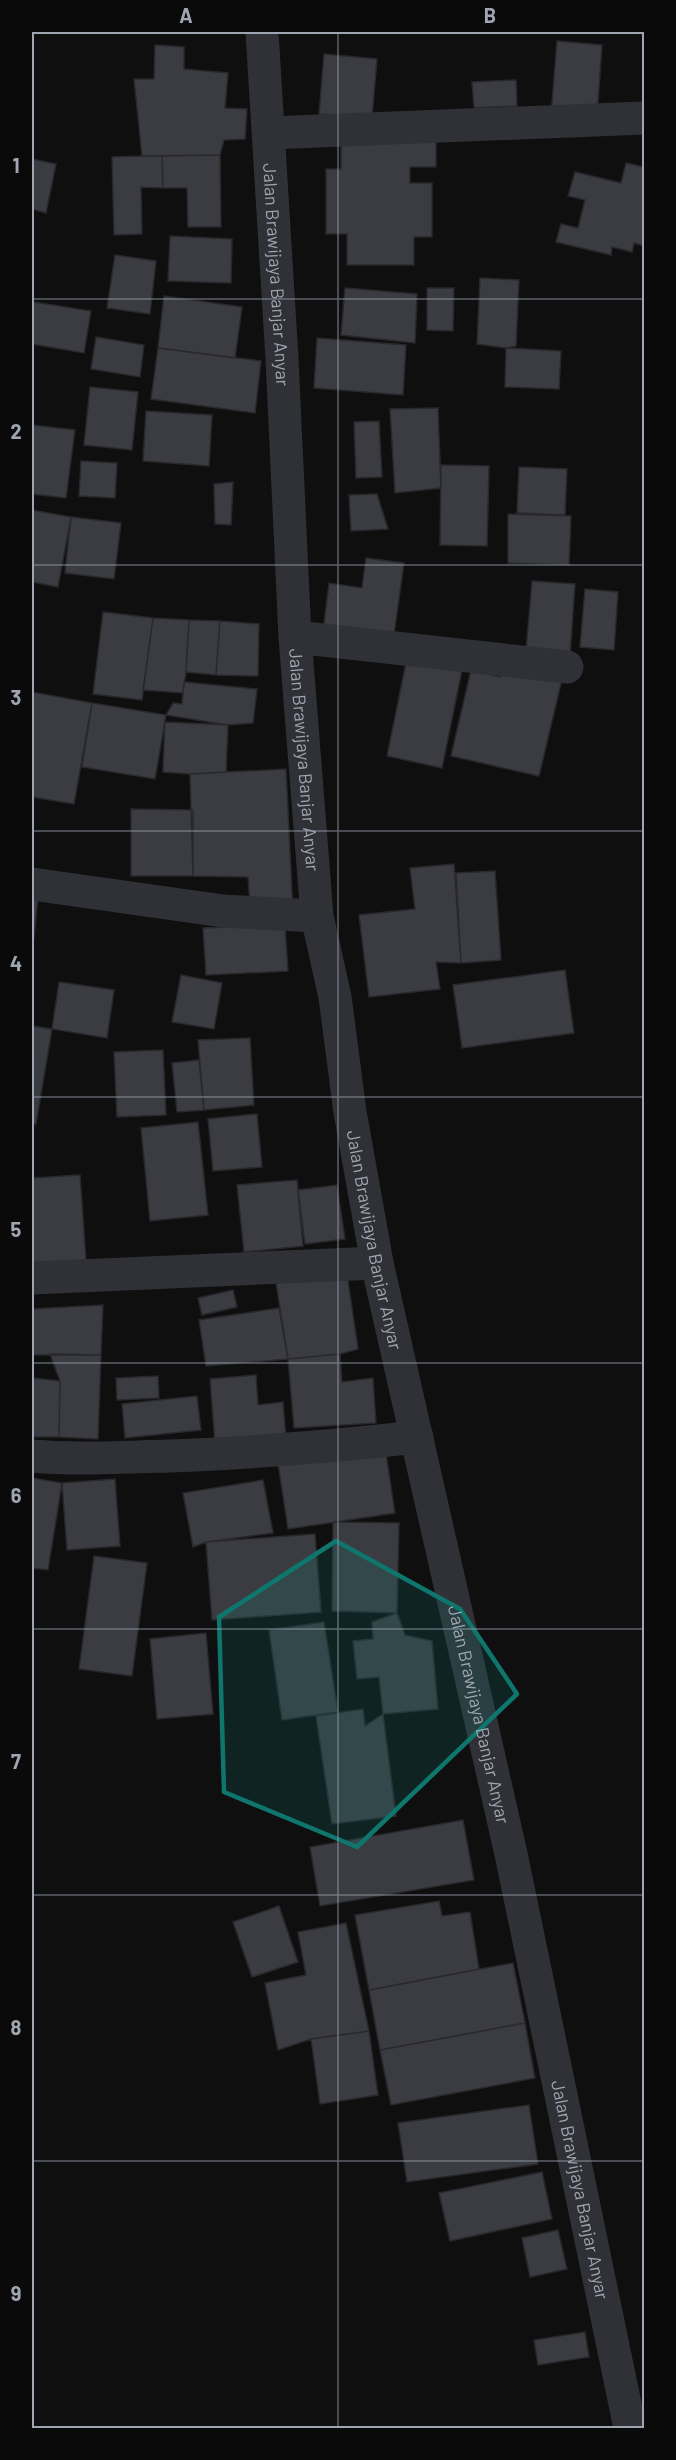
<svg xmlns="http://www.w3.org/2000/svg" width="676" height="2460" font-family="Barlow,sans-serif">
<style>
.building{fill:#3b3c41;stroke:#29292d;stroke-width:1.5}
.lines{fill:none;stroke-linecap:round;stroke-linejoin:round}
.minor{stroke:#303136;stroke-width:33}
.tertiary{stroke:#303136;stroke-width:33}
.marked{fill:#0f766e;fill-opacity:0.2;stroke:#0f766e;stroke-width:4.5;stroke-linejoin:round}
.grid{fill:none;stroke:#9fa6b2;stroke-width:1.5;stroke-opacity:0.55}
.labels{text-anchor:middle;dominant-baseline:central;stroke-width:4.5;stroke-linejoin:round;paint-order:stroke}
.street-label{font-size:18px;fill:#9fa6b2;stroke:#0a0a0b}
.neatline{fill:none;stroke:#9fa6b2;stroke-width:2}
.grid-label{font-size:20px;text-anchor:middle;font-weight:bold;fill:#9fa6b2}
</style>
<rect width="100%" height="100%" fill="#0f0f10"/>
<path class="building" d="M557,41l45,4 -5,73 -46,-3z
M155,45l29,2v22l44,4 -3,35 22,1 -2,30 -21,1 -4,15 -78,1 -8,-77h20z
M324,54l53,5 -5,59 -53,-4z
M516,80l1,26 -43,2 -2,-26z
M341,136l95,1v30h-26v16h22v54h-18v28h-67v-31h-21v-65h15z
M220,155l1,72h-33l-1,-39h-24l-1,-32z
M142,156h20l1,32 -22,-1 1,47 -28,1 -2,-78z
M32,159l24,5 -10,49 -14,-4z
M626,163l18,4v79l-10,-3 -2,9 -20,-5 -1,8 -55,-13 5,-18 17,4 7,-28 -17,-4 7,-24 46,11z
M170,236l62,3 -1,44 -63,-2z
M115,255l41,6 -6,53 -43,-6z
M480,278l39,2 -3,66 -10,2 -29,-4z
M345,288l72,6 -2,49 -74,-8z
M427,288h27l-1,43 -26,-1z
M164,296l78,11 -7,51 -77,-10z
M34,302l57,9 -7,42 -52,-9v-25z
M96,337l48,8 -4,32 -49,-8z
M317,338l89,7 -3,50 -89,-7z
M158,348l103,13 -6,52 -104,-14z
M506,348l55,3 -2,38 -54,-2z
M90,387l48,5 -6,58 -48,-5z
M438,408l3,80 -46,5 -5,-84z
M146,411l66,4 -3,51 -66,-5z
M379,421l3,56 -26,1 -2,-56z
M32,425l43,5 -9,68 -34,-4z
M81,461l36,2 -2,35 -36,-2z
M441,465l48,1 -2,80 -47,-1z
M519,467l48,2 -2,46 -48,-2z
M233,482l-2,43 -16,-1 -1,-40z
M377,494l11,35 -37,2 -2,-36z
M32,510l39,7 -13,70 -26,-5z
M508,514l63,2 -2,49 -61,-2z
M71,517l50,6 -7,56 -49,-6z
M366,558l38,5 -11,79 -70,-10 6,-49 33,5z
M532,581l43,3 -5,71 -44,-4z
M585,589l33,3 -4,58 -34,-3z
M103,612l50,6 -11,82 -49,-6z
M153,618l36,2 -3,52 -3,21 -40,-3z
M189,620l31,1 -4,54 -30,-3z
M220,621l39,3 -1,52 -42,-1z
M407,658l55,12 -20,98 -55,-12z
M503,661l60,14 -24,101 -88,-20 20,-86 29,7z
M184,682l73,7 -4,34 -25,2 -62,-10 7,-12 9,1z
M32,692l60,11 -18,101 -42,-7z
M92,703l74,12 -11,64 -73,-12z
M165,722l63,3 -2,47 -36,2 -27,-2z
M286,769l7,144 -43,-8 -2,-28 -55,-1 -3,-102z
M131,809l62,1v66h-62z
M454,864l7,99 -25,-1 4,27 -71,8 -10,-82 56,-6 -5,-41z
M495,871l6,89 -40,3 -5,-90z
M32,895l6,1 -4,42h-2z
M285,925l3,46 -82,4 -3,-47z
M565,970l9,63 -112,15 -9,-63z
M181,975l41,8 -8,46 -42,-7z
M59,982l55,8 -7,48 -55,-9z
M32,1026l20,3 -16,95h-4z
M250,1038l4,67 -50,5 -6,-70z
M163,1050l3,65 -49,2 -3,-65z
M199,1060l5,50 -27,2 -5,-49z
M257,1114l5,53 -49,4 -5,-52z
M198,1122l10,93 -58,6 -9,-93z
M80,1175l6,86 -54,4v-87z
M297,1180l6,66 -59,6 -7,-67z
M337,1185l8,54 -40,5 -7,-54z
M346,1267l12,82 -18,5 -52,5 -13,-83z
M233,1290l4,17 -35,8 -4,-17z
M103,1305l-2,50h-69v-46z
M279,1308l9,51 -82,7 -7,-46z
M50,1354l51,1 -3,84 -39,-2 1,-56z
M340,1354l2,28 31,-4 3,45 -82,5 -6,-69z
M256,1375l2,30 25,-3 3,36 -71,5 -5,-64z
M158,1376l1,22 -42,2 -1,-22z
M32,1378l28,3 -1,56h-27z
M197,1396l4,34 -76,8 -3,-34z
M385,1447l10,66 -107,16 -10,-66z
M32,1478l30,5 -14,87 -16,-2z
M115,1479l5,67 -53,4 -5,-67z
M263,1480l10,53 -67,9 -13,5 -10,-54z
M333,1522l66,1 -2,90 -65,-2z
M315,1534l6,78 -109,8 -6,-78z
M94,1556l53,7 -15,113 -53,-7z
M397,1613l8,22 27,6 6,68 -55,5 -4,-37 -22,2 -4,-38 20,-2 -1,-17z
M324,1622l14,90 -56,8 -13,-90z
M206,1633l7,81 -56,5 -7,-80z
M363,1709l2,17 18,-12 13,102 -64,8 -16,-108z
M463,1820l11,60 -154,26 -10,-59z
M439,1901l3,15 28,-4 9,57 -110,21 -14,-75z
M279,1906l19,56 -46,15 -19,-55z
M346,1923l23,108 -58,8 -33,11 -13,-67 41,-8 -8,-43z
M513,1963l12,60 -145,27 -11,-60z
M525,2023l10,55 -144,27 -11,-55z
M369,2031l9,64 -58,9 -9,-65z
M529,2105l9,59 -131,18 -9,-59z
M542,2172l10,47 -102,22 -11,-48z
M558,2230l9,39 -37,8 -8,-39z
M585,2332l4,25 -51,8 -4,-25z"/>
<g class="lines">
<path class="minor" d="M269,133l375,-15
M295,637l272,30
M32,884l191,27 94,5
M32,1278l345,-15
M32,1456c46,4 91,1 137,0 83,-3 166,-10 248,-19"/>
<path class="tertiary" id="s1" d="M262,32l20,327 13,278 22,279 18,81 15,115 27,151 134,591 119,574"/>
</g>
<path class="marked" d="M336,1541l124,68 57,85 -160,153 -133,-55 -5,-175z"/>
<path class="grid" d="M338,32v2396M32,299h612M32,565h612M32,831h612M32,1097h612M32,1363h612M32,1629h612M32,1895h612M32,2161h612"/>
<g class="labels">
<g class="street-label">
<text stroke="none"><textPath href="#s1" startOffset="243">Jalan Brawijaya Banjar Anyar</textPath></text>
<text stroke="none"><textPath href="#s1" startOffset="729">Jalan Brawijaya Banjar Anyar</textPath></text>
<text stroke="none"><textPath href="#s1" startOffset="1215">Jalan Brawijaya Banjar Anyar</textPath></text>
<text stroke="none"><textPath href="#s1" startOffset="1701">Jalan Brawijaya Banjar Anyar</textPath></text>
<text stroke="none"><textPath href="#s1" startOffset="2187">Jalan Brawijaya Banjar Anyar</textPath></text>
</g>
</g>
<rect width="676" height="2460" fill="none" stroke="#0a0a0b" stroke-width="66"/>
<rect x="33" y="33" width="610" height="2394" class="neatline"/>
<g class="grid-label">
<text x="186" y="23">A</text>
<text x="490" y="23">B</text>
<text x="16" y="173">1</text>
<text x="16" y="439">2</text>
<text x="16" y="705">3</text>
<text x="16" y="971">4</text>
<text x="16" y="1237">5</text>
<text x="16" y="1503">6</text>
<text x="16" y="1769">7</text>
<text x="16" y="2035">8</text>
<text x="16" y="2301">9</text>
</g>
</svg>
